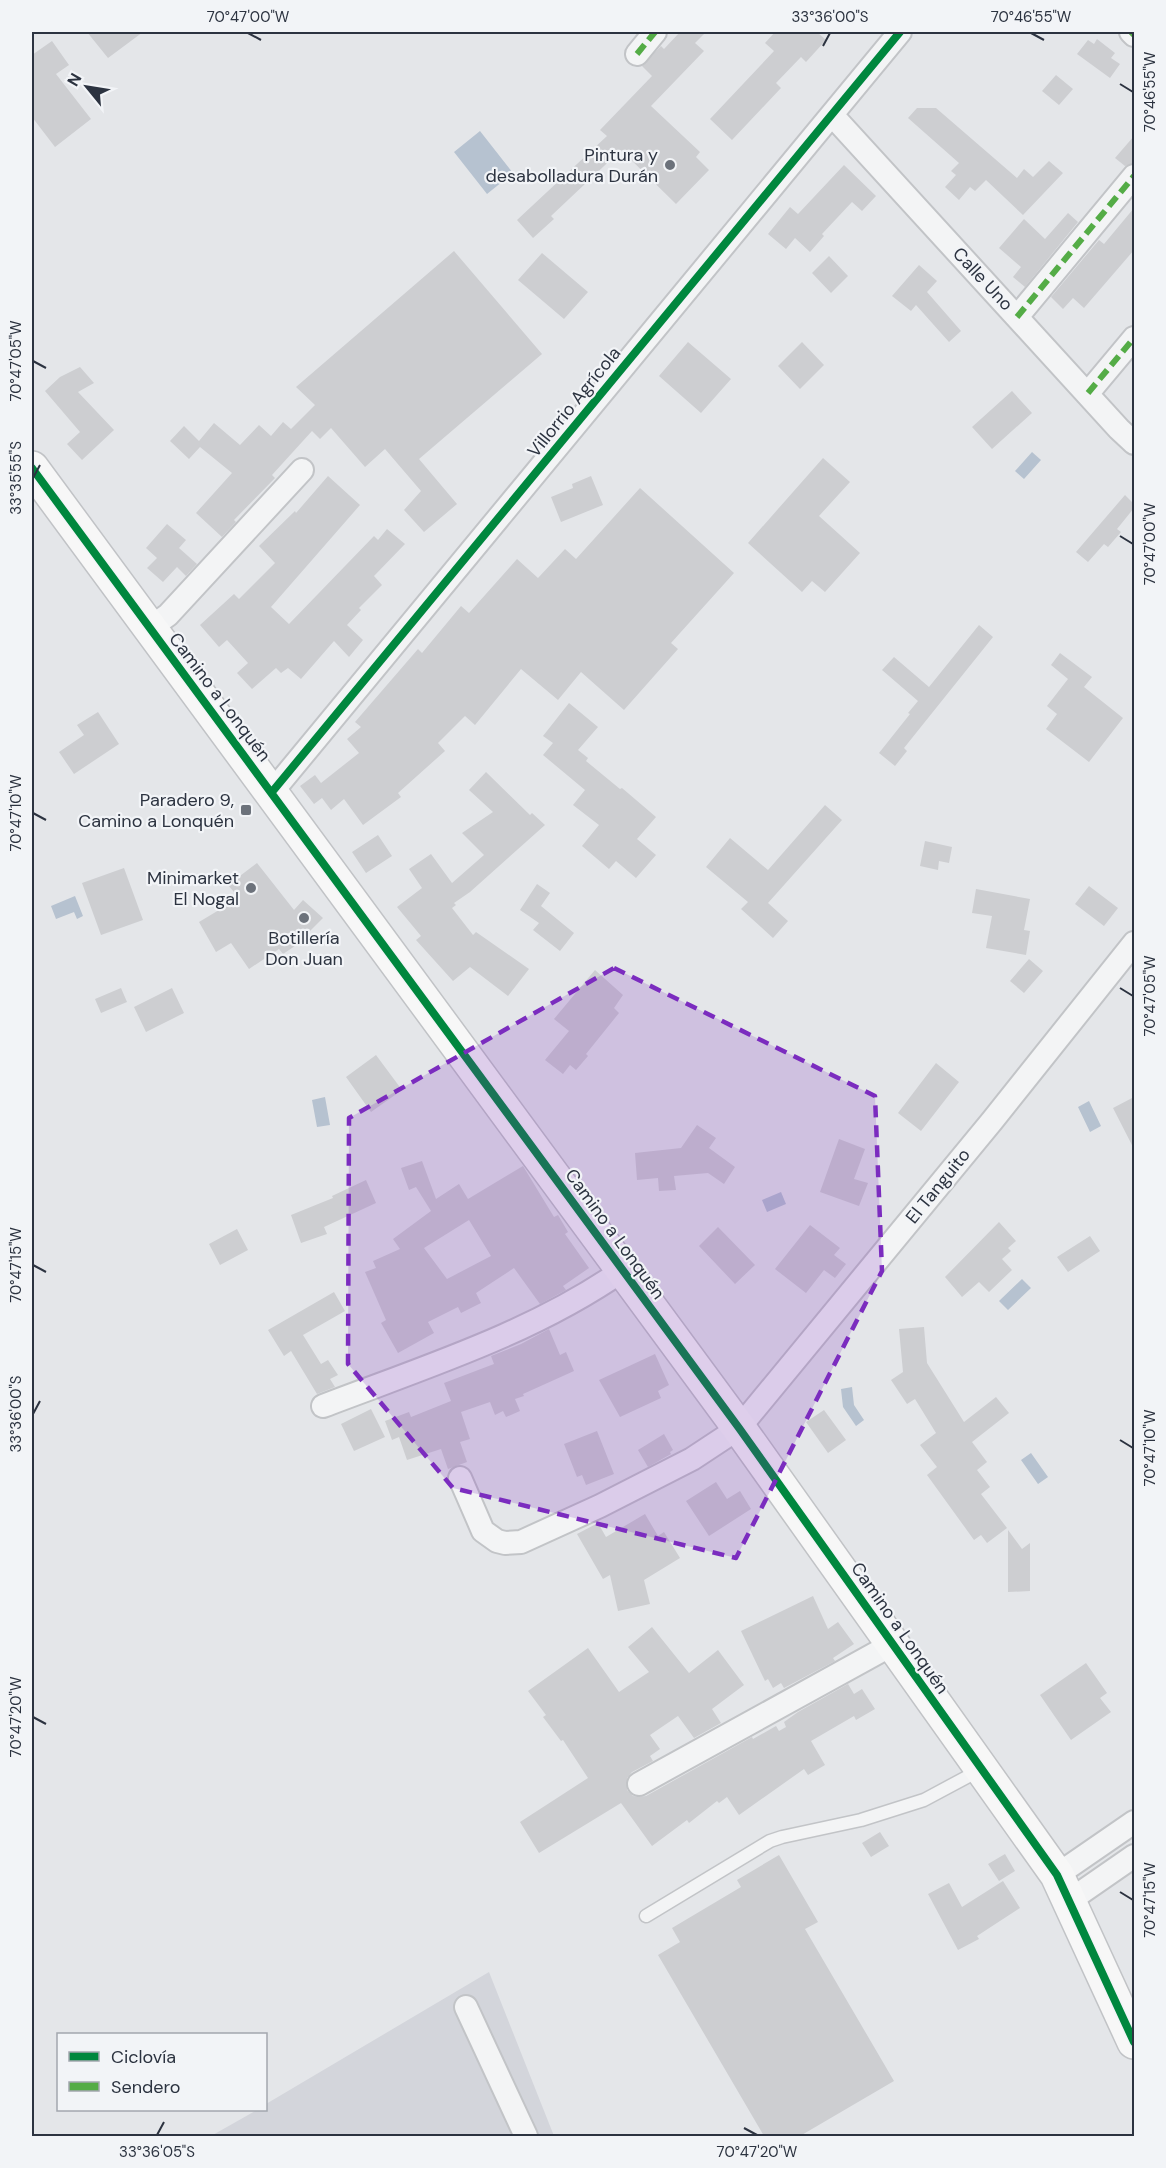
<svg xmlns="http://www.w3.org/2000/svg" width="1166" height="2168" font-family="'DM Sans',sans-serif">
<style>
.built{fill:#d3d5db}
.water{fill:#b6c2d0}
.building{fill:#cdced1;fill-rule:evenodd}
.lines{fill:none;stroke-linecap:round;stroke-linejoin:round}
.service-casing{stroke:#c2c4c7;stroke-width:15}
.minor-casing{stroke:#c2c4c7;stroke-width:26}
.primary-casing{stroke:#c1c3c6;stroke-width:36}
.service{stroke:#f3f4f5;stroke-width:12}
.minor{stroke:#f3f4f5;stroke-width:22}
.primary{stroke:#f7f7f7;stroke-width:33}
.quiet{stroke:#54ac46;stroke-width:6;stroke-dasharray:12 6;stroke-linecap:butt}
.cycleway-casing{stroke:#f2f4f7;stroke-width:11}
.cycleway{stroke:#00873e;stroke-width:8}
.marked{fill:#7b2cbf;fill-opacity:0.2;stroke:#7b2cbf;stroke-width:4.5;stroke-dasharray:12 8;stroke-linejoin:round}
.ticks{fill:none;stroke:#2c3340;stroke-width:2}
.poi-dot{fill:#6c727b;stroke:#f2f4f7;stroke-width:2}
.labels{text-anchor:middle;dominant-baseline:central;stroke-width:4.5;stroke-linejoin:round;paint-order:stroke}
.poi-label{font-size:18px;fill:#2c3340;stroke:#f2f4f7;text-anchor:end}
.street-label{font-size:18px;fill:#2c3340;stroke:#f2f4f7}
.neatline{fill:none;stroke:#2c3340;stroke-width:2}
.ticks-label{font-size:15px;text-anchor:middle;fill:#2c3340}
</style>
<rect width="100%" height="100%" fill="#e4e6e9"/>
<path class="built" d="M489,1972l65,164h-343l46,-26h9v-6z"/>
<path class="water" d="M480,131l33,42 -26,21 -33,-42z
M1032,452l9,8 -17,19 -9,-8z
M75,896l8,20 -6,3 -3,-7 -18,7 -5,-13z
M325,1097l5,28 -13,2 -5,-27z
M1089,1101l12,25 -11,6 -12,-25z
M781,1192l5,12 -19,8 -5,-12z
M1022,1279l9,9 -23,22 -9,-9z
M852,1387l2,18 10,15 -8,6 -13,-19 -2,-18z
M1031,1453l17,24 -10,7 -17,-24z"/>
<path class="building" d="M87,32h56l-35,26z
M680,32h26l-11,11 9,8 -53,55 49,46 -4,5 13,13 -33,34 -55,-54 -70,66 3,3 -21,19 -16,-18 90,-84 -7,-6 52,-54 -10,-10 19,-20 3,3z
M775,32h42l9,8 -20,22 -5,-5 -25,26 5,5 -49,52 -22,-21 64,-68 -9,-8z
M1097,39l18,14 -4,5 9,6 -10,14 -33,-24 11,-14 6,4z
M52,41l17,24 -13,9 35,45 -36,28 -23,-30v-62z
M1056,75l17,14 -14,16 -17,-14z
M917,108h19l81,70 7,-9 9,8 16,-16 14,12 -40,42 -37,-35 -11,11 -5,-4 -11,13 -14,-13 11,-12 -5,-4 8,-8 -51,-45z
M1134,136v27l-9,3 -10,-8z
M844,165l32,31 -14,15 -10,-9 -30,32 2,2 -14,16 -15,-14 -9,11 -18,-15 22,-27 8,7z
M1134,208v42l-50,58 -11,-10 -10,11 -12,-12 48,-57 5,4z
M1068,213l10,9 -53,65 -12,-10 8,-10 -22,-19 25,-29 21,20z
M454,251l88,103 -123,105 38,45 -33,28 -20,-22 17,-19 -36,-42 -20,18 -34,-39 -11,11 -8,-8 -40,44 3,3 -41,42 2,2 -14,15 -26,-24 36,-40 -32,-26 -11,12 -19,-18 14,-15 15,15 15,-18 26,22 19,-20 12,11 12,-14 8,7 24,-24 -19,-18z
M542,253l46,39 -24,27 -46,-39z
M829,256l19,20 -17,17 -19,-20z
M919,265l18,16 -10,11 34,39 -12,11 -33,-37 -5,6 -19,-15z
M688,342l43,37 -30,34 -42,-37z
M802,342l22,23 -24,24 -22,-23z
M80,367l14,16 -16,9 36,38 -32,30 -15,-16 13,-12 -35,-41 15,-14z
M1012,391l20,22 -40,36 -20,-22z
M823,458l27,24 -31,34 41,37 -35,39 -13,-11 -10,11 -54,-49z
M328,476l32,29 -89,102 18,17 85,-88 4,4 9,-11 18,15 -31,32 8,9 -23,23 2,2 -14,15 16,15 -14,17 -15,-16 -33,38 -13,-11 -7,5 -5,-5 -24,21 -15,-16 11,-10 -21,-23 -8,7 -19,-22 34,-31 5,5 36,-36 -16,-17 36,-35 1,2z
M591,476l12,29 -42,17 -10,-25 22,-9 -1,-4z
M640,488l94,85 -63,70 7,6 -54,61 -43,-38 -23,28 -37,-31 -46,56 -10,-9 -27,27 7,8 -47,42 3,4 -38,28 -19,-26 -13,11 -9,-12 -8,6 -14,-18 15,-11 6,8 38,-30 -12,-14 14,-12 -6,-5 63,-73 4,4 39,-47 8,7 48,-54 21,19 27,-29 11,10z
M1125,495l9,9v4l-17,21 4,3 -13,15 -4,-3 -16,18 -12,-10z
M167,524l19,16 -7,8 18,16 -11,12 -9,-9 -14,15 -16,-14 10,-10 -11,-10z
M979,625l14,12 -89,111 3,3 -12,15 -16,-13 31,-39 -2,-1 10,-12 -36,-31 12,-13 35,30z
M1060,653l32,24 -8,10 39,31 -34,44 -43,-33 11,-15 -10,-8 21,-27 -17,-14z
M569,703l29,24 -20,23 10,8 -2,3 34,28 2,-1 34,29 -19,22 19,16 -20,23 -20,-17 -7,8 -27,-23 17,-21 -26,-20 12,-15 -42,-35 10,-12 -10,-7z
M98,712l21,32 -45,30 -15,-22 25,-17 -7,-10z
M486,772l44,43 2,-2 13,12 -75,67 -16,11 2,2 -4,3 21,27 3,-3 53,37 -21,27 -38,-29 -17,14 -37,-41 5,-4 -24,-29 25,-19 -13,-19 22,-15 21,29 32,-28 -22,-22 31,-21 -24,-22z
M825,805l17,15 -74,83 20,18 -15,17 -32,-29 7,-7 -42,-35 24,-29 38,32z
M378,835l14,21 -26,17 -14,-21z
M925,841l27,6 -3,16 -10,-2 -1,9 -18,-4z
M257,863l37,47 9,-10 20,18 -28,28 -12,8 -4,-5 -30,20 -18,-26 -15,9 -17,-30 40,-24 -11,-13z
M124,868l19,52 -42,15 -19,-52z
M537,884l13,9 -9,13 33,27 -14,18 -27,-21 6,-7 -19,-13z
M1089,886l29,22 -14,18 -29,-22z
M976,889l54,10 -6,31 6,1 -4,24 -40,-7 6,-32 -20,-3z
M1029,959l14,12 -19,22 -14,-12z
M595,970l28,25 -9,13 5,5 -33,41 2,2 -12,14 -6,-5 -7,9 -18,-14 24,-29 -15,-12z
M121,988l6,14 -26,11 -6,-14z
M172,988l12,25 -38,19 -12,-25z
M376,1055l26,35 -31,22 -25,-35z
M936,1063l23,19 -38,49 -23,-18z
M1134,1097v52l-21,-41z
M697,1125l19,13 -7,10 26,19 -11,17 -16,-11 -34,3 2,14 -17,1 -1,-13 -21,2 -2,-27 46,-5z
M839,1139l26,10 -11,30 14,4 -9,23 -39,-14z
M422,1161l14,38 23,-15 9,15 55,-33 31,51 4,-2 10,17 -3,2 24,34 -26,18 3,4 -26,14 -26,-36 -38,25 5,10 -20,10 -3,-6 -30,15 6,11 -36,20 -17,-30 5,-3 -21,-48 11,-4 -3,-7 27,-12 -7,-10 38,-28 -15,-24 -7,3 -8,-22zM469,1220l22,36 -44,23 -23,-31z
M366,1180l10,23 -52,24 3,7 -26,9 -10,-28 42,-17 -1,-2z
M999,1222l17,19 -8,7 3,3 -9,8 10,11 -23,22 -10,-10 -17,15 -17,-20z
M810,1225l30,23 -6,7 12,9 -11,14 -11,-8 -18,23 -31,-24z
M718,1227l37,38 -20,19 -36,-38z
M237,1229l11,21 -28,15 -11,-21z
M1090,1236l10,15 -32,21 -11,-15z
M334,1292l11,19 -42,24 18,29 7,-4 10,15 -8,4 5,8 -18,7 -26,-43 -7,5 -16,-26z
M924,1327l3,36 37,59 32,-25 13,16 -37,29 15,20 -10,8 13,17 -9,7 26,34 -20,15 -6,-8 -7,5 -47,-65 10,-8 -17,-22 16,-12 -21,-34 -8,5 -16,-24 12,-8 -4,-43z
M549,1329l11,26 6,-3 8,19 -51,23 1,2 -9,3 5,12 -14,6 -3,-6 -8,4 -5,-13 -29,10 9,27 -10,3 7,20 -19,7 -7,-20 -34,11 -8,-23 -7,3 -7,-19 24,-9 2,5 40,-16 -7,-18 50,-19 -3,-8 30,-12z
M655,1354l14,31 -11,6 3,7 -41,19 -21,-37z
M371,1409l14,28 -31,14 -13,-27z
M824,1410l22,30 -18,13 -22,-31z
M597,1431l17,43 -28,11 -4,-10 -5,2 -13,-33z
M664,1434l9,16 -3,2 1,2 -23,13 -10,-17z
M716,1482l11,17 13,-8 11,18 -42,27 -23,-35z
M645,1514l13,22 6,-4 16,26 -36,22 6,24 -32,7 -8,-36 -7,4 -26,-45 21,-11 8,14z
M1008,1530l14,19 8,-6v48l-22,1z
M813,1596l15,33 10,-7 16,22 -21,14 2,3 -51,27 -3,-5 -8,5 -5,-9 -3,2 -24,-50z
M652,1627l37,46 29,-23 26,35 -32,24 9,14 -27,15 -16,-22 -28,19 10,14 -10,7 3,5 -21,11 -5,6v12l6,6 6,1 7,-1 106,-59 1,2 23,-13 3,5 7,-4 -2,-5 14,-10 50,-28 6,10 8,-5 13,20 -19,11 -2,-4 -43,25 14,24 -17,10 -4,-6 -65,46 -12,-18 -8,6 -2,-2 -28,22 -2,-3 -35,26 -31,-43 -82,50 -19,-31 68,-44 -25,-38 -2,1 -18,-24 3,-2 -18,-24 60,-43 31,44 30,-20 -21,-25z
M1086,1663l21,30 -7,5 11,14 -40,28 -31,-45z
M880,1832l9,14 -18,11 -9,-14z
M1005,1854l10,17 -16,10 -11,-17z
M779,1855l39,67 -13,7 89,152 -94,55h-36l-106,-181 22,-13 -8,-14 69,-41 -4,-7z
M1003,1881l17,27 -43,28 2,3 -21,11 -30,-56 21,-11 13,24z"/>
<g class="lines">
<g class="service-casing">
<path id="service" d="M646,1916l124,-75 12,-4 79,-17 63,-20 56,-30"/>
</g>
<g class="minor-casing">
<path id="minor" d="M1131,32l3,3
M637,54l18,-22
M832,115l287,314 15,14
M1017,317l117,-141
M1088,393l46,-55
M150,628l18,-13 134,-145
M272,792l628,-760
M323,1406c102,-39 210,-73 300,-136
M460,1478l23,53 14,10 8,2 16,-1 79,-36 92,-47 47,-31 253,-307 142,-178
M639,1784l254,-140
M1057,1875l77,-53
M1069,1901l65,-45
M466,2007l60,129"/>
</g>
<g class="primary-casing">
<path id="primary" d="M32,468l707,960 318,447 77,167"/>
</g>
<use href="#service" class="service"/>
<use href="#minor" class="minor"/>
<use href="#primary" class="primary"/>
<path class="quiet" d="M1131,32l3,3
M637,54l18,-22
M1017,317l117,-141
M1088,393l46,-55"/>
<g class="cycleway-casing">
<path id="cycleway" d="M32,468l707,960 318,447 77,167
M272,792l628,-760"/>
</g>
<use href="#cycleway" class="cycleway"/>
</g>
<path class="marked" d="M614,968l261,128 7,175 -146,287 -283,-70 -105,-124 1,-246z"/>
<path class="ticks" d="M248,33l13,7M1031,33l13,7M823,46l7,-13M1120,84l13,8M33,361l13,7M33,478l7,-13M1120,536l13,8M33,813l13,7M1120,988l13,8M33,1265l13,7M33,1414l7,-13M1120,1440l13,8M33,1717l13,7M1120,1892l13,8M744,2128l13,7M157,2135l7,-13"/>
<g class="poi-dot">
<circle cx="670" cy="165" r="6"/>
<rect x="240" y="804" width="12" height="12" rx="3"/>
<circle cx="251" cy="888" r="6"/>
<circle cx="304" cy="918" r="6"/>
</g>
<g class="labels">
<g class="poi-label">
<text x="658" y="155">Pintura y<tspan x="658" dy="21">desabolladura Durán</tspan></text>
<text x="234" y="800">Paradero 9,<tspan x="234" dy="21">Camino a Lonquén</tspan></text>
<text x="239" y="878">Minimarket<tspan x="239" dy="21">El Nogal</tspan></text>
<text x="304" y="938" text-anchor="middle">Botillería<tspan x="304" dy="21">Don Juan</tspan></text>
</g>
<g class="street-label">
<text transform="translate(983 279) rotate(47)">Calle Uno</text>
<text transform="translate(574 402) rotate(-51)">Villorrio Agrícola</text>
<text transform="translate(220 697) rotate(53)">Camino a Lonquén</text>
<text transform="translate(938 1186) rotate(-51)">El Tanguito</text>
<text transform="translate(615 1234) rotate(54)">Camino a Lonquén</text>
<text transform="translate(900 1628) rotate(55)">Camino a Lonquén</text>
</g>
</g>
<rect width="1166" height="2168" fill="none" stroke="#f2f4f7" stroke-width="66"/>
<rect x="57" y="2033" width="210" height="78" fill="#f2f4f7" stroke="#a3a7ae" stroke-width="1.5"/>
<rect x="69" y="2052" width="30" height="9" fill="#00873e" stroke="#a3a7ae" stroke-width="1.5"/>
<text x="111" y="2063" font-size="18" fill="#2c3340">Ciclovía</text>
<rect x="69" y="2082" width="30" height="9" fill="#54ac46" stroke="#a3a7ae" stroke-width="1.5"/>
<text x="111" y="2093" font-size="18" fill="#2c3340">Sendero</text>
<g transform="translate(87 87) rotate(300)" stroke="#f2f4f7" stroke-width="4.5" paint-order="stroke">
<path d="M0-4.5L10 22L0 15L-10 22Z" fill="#2c3340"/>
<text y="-9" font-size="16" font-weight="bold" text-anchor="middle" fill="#2c3340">N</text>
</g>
<rect x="33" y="33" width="1100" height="2102" class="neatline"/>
<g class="ticks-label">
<text x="248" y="22">70°47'00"W</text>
<text x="830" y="22">33°36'00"S</text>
<text x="1031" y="22">70°46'55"W</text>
<text transform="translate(1150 92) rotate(-90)" y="5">70°46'55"W</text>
<text transform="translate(16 361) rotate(-90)" y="5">70°47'05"W</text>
<text transform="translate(16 478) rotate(-90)" y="5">33°35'55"S</text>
<text transform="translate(1150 544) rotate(-90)" y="5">70°47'00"W</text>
<text transform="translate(16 813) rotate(-90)" y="5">70°47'10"W</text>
<text transform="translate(1150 996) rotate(-90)" y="5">70°47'05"W</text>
<text transform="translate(16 1265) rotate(-90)" y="5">70°47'15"W</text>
<text transform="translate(16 1414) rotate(-90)" y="5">33°36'00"S</text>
<text transform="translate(1150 1448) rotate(-90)" y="5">70°47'10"W</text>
<text transform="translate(16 1717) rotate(-90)" y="5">70°47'20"W</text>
<text transform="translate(1150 1900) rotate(-90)" y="5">70°47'15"W</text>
<text x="157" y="2157">33°36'05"S</text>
<text x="757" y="2157">70°47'20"W</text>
</g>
</svg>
